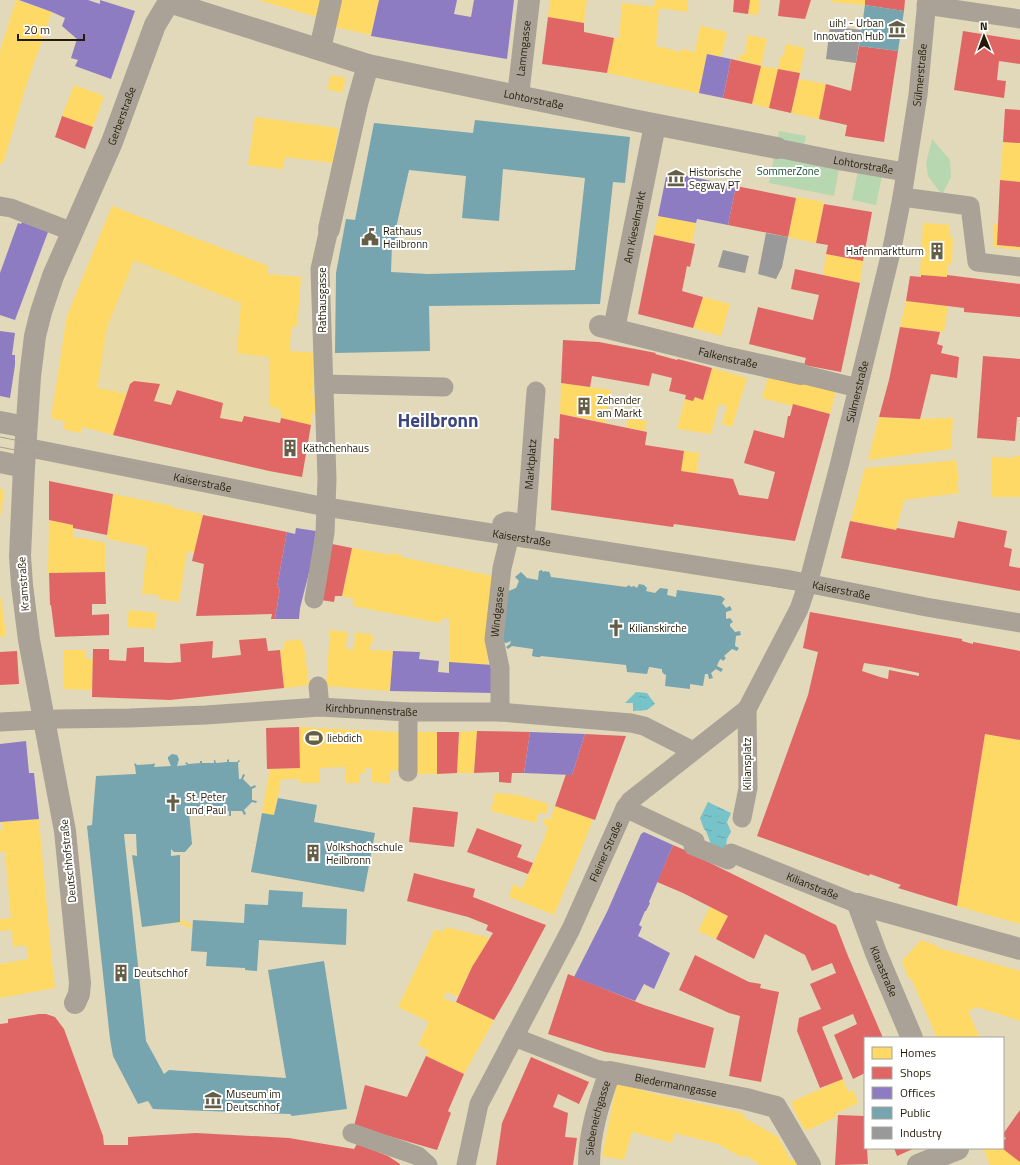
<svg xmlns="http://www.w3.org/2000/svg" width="1020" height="1165" font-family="'Titillium Web',sans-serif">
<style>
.built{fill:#e7d9a8}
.green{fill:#b7d7b0}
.water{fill:url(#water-ripples)}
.homes{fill:#ffd966}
.shops{fill:#e06666;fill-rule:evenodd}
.offices{fill:#8e7cc3}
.public{fill:#76a5af;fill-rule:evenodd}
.industry{fill:#999}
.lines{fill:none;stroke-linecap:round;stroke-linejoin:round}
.pedestrian{stroke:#aba297;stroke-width:19}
.minor{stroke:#aba297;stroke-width:22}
.tram{stroke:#a8a191;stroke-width:1}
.labels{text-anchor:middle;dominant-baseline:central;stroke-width:4;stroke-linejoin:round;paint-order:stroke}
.poi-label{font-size:11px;fill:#221c07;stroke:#fff;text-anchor:start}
.street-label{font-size:11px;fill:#221c07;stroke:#fff}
.park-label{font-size:11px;fill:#0d4827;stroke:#fff}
.town-label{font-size:19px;font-weight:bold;fill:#3b4681;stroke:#fff}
</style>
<defs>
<pattern id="water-ripples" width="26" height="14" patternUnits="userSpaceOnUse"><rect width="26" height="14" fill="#76c3ca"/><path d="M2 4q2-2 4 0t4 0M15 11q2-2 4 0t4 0" fill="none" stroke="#66a7ac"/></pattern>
</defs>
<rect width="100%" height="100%" fill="#e2d9ba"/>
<path class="built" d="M112,206l156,60 -1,8 34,3 -4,49 -6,1 -1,23 12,3 14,30h-2l-2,12h5l-6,19v11l-9,52 -33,-6 -186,-44 -2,6 -18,-4 2,-7 -14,-4 16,-102z"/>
<path class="green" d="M779,131l27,5 -5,25 38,8 -5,27 -65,-13z
M932,139l18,21 1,17 -9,18 -14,-19 -2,-13z
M858,171l24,5 -6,29 -24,-5z"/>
<path class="water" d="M636,692l11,1 8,11 -8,6 -14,1v-8h-8z
M708,802l23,11 -4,9 4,10 -4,7 -2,13 -13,-5 -6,-16 -2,-2 -4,-11z"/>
<path class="homes" d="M16,0l36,12 -26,74 -23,78 -3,-1v-112z
M258,0h64l-5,17z
M341,0h38l-8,35 -36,-8z
M550,0h37l-3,23 -36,-6z
M655,0h33l-1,12 -28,-4 -3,38 25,6 1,-3 13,3 5,-26 27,6 -6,25 -14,-3 -8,39 -92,-20 7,-35 5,1 3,-36 32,4z
M750,0h10l-2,15 -10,-1z
M832,0h33v5l-33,-3z
M748,35l19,4 -6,27 -23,-6 1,-5h5z
M786,44l19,4 -5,25 -22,-4 2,-12h3z
M761,66l17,3 -9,39 -17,-4z
M331,75l15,3 -4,15 -15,-4z
M799,79l27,5 -7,35 -28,-6z
M74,85l30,11 -11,31 -31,-11z
M255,117l83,11 -5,35 -48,-6 -2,12 -35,-4z
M1003,142l17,1v39l-20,-2z
M796,197l28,5 -8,41 -28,-6z
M112,206l156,60 -1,8 34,3 -4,49 -6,1 -1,24 26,2v30h-2l-2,12h5l-1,19h-5v11l-30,-7 1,-7 -13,-6v-48l-32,-4 4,-50 -107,-43 -27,67 -10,61 29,6 -13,41 -31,-8 -1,6 -18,-4 2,-7 -14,-4 16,-102z
M658,216l38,7 -4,20 -38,-8z
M923,223l27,2 -1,12h4l-1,27h-5v13l-27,-2z
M993,224h5l-1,21 23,2v3l-26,-3z
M826,254l37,7 -3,22 -37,-8z
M703,297l27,7 -9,32 -28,-8z
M906,301l42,5 -4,26 -44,-5z
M712,368l35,10 -15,49 -10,-3 5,-18 -8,-2 -8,30 -34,-5 8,-30 8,2 2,-4 8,3z
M769,374l67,17 -6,23 -37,-10v2l-31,-8z
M561,383l50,7 -6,34 -15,-5 -30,-5z
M879,417l31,2 43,-1 -2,31 -83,11z
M628,418l19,3 -2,10 -19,-4z
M684,451l15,2 -2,20 -16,-2z
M1013,456h7v41h-29v-40l22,1z
M956,460l3,20h-2l2,13 -55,7 -8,30 -45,-9 14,-53 64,-5z
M0,489l4,1 -3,24h-1z
M113,494l60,12v2l30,6 -9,39 -7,-2 -8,51 -21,-3 1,-4 -17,-1 5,-47 -40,-8z
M49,520l24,5v13h10l22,5v29l-57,1z
M352,548l38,7 1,-2 10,2v2l97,20 -10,54 -1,34 -38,-3 1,-43 -8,-1 -2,5 -87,-17 1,-7 -12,-3z
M0,598h1l5,38 -6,1z
M129,610l28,3 -2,16 -28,-2z
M330,630l17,2 -1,17h8l1,-17 18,3 -1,11 -2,-1v5l23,1 -3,40 -64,-5z
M300,639l4,8 5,38 -25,3 -4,-38h3v-8z
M64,650h22v9h7l-1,31 -29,-1z
M299,727l100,5v38l-9,1v13l-18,-2v-14h-7v5h-5v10h-14l-1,-16 -26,1v15h-19v-4h-19l-7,36 -12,-2 8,-44 30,-1z
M477,731l-3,42h-17l2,-41z
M417,732h20v42h-20z
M985,734l35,6v184l-63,-18z
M495,793l23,2 31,9 -3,10 -7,-2 -3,11 -45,-12z
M555,806l38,13 -13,34 -26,62 -45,-18 4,-13 9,5 22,-50 4,-13 -5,-1 2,-7 5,2z
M39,819l11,124 5,45 -55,10v-34l28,-5 -2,-14 -13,2 -1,-17 -12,1v-12l11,-1 -6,-66h-5v-22h3l-1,-8z
M710,907l18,9 -12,23 -18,-8z
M180,919l12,6v4l-15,-7h3z
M446,927l44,11 -18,29 -14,30 -11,-5 -4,6 12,5 1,-1 38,18 -30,54 -38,-18 3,-5 -11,-6 11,-23 -31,-15 37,-78 8,3z
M921,940l17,6v2l82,23v50l-43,-14 -9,4 12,27h-43l-26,-60 -2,1 -7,-18z
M843,1079l5,13 5,-2 5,13 -23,11 1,3 -30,14 -10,-16 -5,-13z
M617,1083l42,12 80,17 7,5h-3l35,20 13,24 6,-4 4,8h-41l-15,-10 -2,3 -25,-14 -44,-11 -2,10 -40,-11 -8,28 -22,-4z
M983,1148h20l17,14v3h-30z"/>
<path class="shops" d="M734,0h16l-2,14 -15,-2z
M780,0h31l-6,19 -27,-3z
M865,0h40l-1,11 -39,-6z
M548,17l36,6v9l30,6 -7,35 -65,-9z
M963,31l57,9v24l-21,-3 -2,19 9,1 -2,17 -50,-8z
M859,46l39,5 -14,91 -39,-6 2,-11 -28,-6 7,-35 25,7z
M731,59l30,7 -9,38 -29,-6z
M778,69l22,4 -9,40 -22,-5z
M1005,109l15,1v33l-17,-1z
M62,116l31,11 -8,22 -30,-12z
M1000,180l20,2v65l-23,-2z
M736,186l60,12 -8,39 -60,-12z
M824,204l48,8 -9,49 -37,-7 2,-9 -12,-2z
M654,235l41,9 -5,23 -3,-1 -5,25 21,6 -10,31 -55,-14z
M795,269l65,14 -19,89 -37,-7 2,-7 -57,-14 9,-37 55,13 6,-25 -28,-6z
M921,275l26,2v-2l73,9v33l-56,-5v-4l-58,-7 4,-25 11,1z
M900,327l40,5 -3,12 6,2 -2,7 18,4 -2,21 -26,-4 -11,45 -41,-2 10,-37z
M563,340l36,2 57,11 -1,1 22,6 1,-1 34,9 -9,32 -8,-3 -2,4 -8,-2 1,-4 -17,-4 3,-13 -20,-5 -3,13 -57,-10 -2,11 -29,-4z
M983,356l37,3v58h-3l-2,24 -38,-3z
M134,381l26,3 -6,17 17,4 6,-15 46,13 -3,15 22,4 2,-6 36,7 1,-5 30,7 -9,52 -33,-6 -156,-36 17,-51z
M793,404l37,10 -35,127 -121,-17 -1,3 -122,-17 3,-72 5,1 1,-25 87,18 -2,13 39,6 -3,20 52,8 6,16 29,4 7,-27 -31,-9 10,-33 30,8 4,-22h2z
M49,481l64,13 -6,41 -34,-7v-3l-24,-5z
M203,515l84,17 -10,55 3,1 -5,31h-4l1,-5 -76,2 8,-52 -12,-3z
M850,521l46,9 1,-2 57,10 4,-17 49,10 -3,16 8,2 -3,17 11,2v23l-179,-33z
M332,544l20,4 -10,48h-7l-1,6 -13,-2z
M105,572l1,32h-14v11l17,-1v21l-54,2 -4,-32h-1l-1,-32z
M810,612l152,27v2l11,3v-2l47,9v89l-35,-6 -28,172 -59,-18 3,-3 -31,-11 -1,2 -112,-40 51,-141 10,-43 -15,-4zM864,663l26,4 29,6v3l-30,-6 -1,9 -8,-2 -18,-6z
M266,638l2,13 12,-1 4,38 -114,12 -78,-3 1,-48h16v11l17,1 1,-13 17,-1v15l26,1 11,-1 -1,-18 33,-3 -1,17 29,-3 -2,-15z
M17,651l2,33 -19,1v-33z
M299,727l1,41 -33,1 -1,-41z
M477,731l53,1 -6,41h-12l-1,10 -12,-1v-10l-25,1z
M437,732h22l-2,41 -20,1z
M585,734l41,2 -31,84 -40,-14 11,-32 6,1z
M413,807l45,5 -4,35 -45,-5z
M477,828l45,17 -5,12 16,6 -5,11 -61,-22z
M673,845l26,11 -1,1 138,68 12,31 35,82h-18v35l-12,6 -19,-44 23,-11 -4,-10 -31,13 21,52 -23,9 -23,-57 2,-13 22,-9 -11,-25 26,-11 -4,-10 -20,8 -7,-16 -40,-21 -11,25 -38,-20 12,-23 -45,-23 -26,-11z
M414,873l61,16 -2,8 73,28 -34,64 -18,31 -38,-18 16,-35 21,-34 -7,-3 2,-5 -20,-8 -61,-16z
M695,955l54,27 12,2 -1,4 19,4 -18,90 -32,-6 11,-60 -11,-3 -50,-23z
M568,974l76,31 70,23 -9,40 -100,-16 -57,-18z
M39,1014h7l9,3 9,12 39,107 1,9h24v-8l68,-4 93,5 65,11 3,-5 31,12 12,8v1h-400v-141l8,-1v-4z
M426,1056l38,18 -16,37 3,2 -14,37 -83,-24 11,-41 42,12z
M531,1057l58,25 -10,22 -21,-10 -5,13 15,6 -3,24 12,1 -4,27h-77l6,-42z
M1020,1110v52l-17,-13v-7l3,-4 -3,-2v-2z
M838,1115l27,1v32h2l1,16 -33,1z
M894,1148h21l-18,8z"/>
<path class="offices" d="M19,0h69l12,4v-4l35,11 -24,68 -36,-13 3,-6 -7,-2 6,-19 -15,-13 3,-8 -13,-6z
M379,0h78l-3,14 17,3 3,-17h40l-7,59 -136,-23z
M707,54l24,5 -8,39 -24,-5z
M667,172l69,14 -8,39 -31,-6 -1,4 -38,-7z
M22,222l26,10 -33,88 -15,-5v-42l18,-50 3,1z
M0,331l15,2 -3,22h3v10l-5,33 -10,-2z
M296,528l20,3 -5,34 -11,43 -1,11h-24l5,-31 -3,-1 10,-55 8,2z
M393,651l27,1 -1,7 20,2 -1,11 11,1v-11l44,3v28l-103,-2z
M530,732l55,2 -13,41 -48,-2z
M26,741l3,32h5l5,46 -39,3v-78z
M644,832l29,13 -24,57 1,1 -4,8h-1l-6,14 3,2 -4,9 32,17 -16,36 -10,-5 -9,17 -61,-24 33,-65 34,-78z"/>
<path class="public" d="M865,5l39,6 -6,40 -39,-5z
M475,120l155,17 -5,46 -12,-1 -13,122 -171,2 1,45 -95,2 1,-80 10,-54 9,1 19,-97 99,10zM503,169l82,9 -10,92 -147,4 -37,-2 1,-28h4l4,-15 -4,-1 13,-58 57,6 -4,42 37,3z
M542,570l1,2 2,-1 3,1 1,-1 2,6 75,10 3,-2 2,2 3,-1 3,2 2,-4 5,1 3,3 -1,3 9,2 5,-5 8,1 -1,6 9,2 1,-7 44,6 4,3 -3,4 4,5 4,-2 2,4 -6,2v6l1,1 3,-1 3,4 -3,2v2l5,6 5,-1 1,4 -5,1 -1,10 4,2 -2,3 -5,-2 -8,7 2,2 -3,3 -2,-2 -2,2 -2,5 6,3 -2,3 -5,-3 -5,4 2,5 -4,1 -1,-5h-3l-2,12 -13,-2v5l-25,-3 1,-11 -2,-1 -2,-2v-3l-13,-2 -2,7 -20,-2 -1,-7 -85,-9 -1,1h-3l-5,-1 1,-7 -21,-3 -4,3 -2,-2 4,-3 1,-3 -5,2 -3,-1 1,-49 12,-5 3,-7 -4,-4 6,-5 6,6 11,2 1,-9z
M172,754l5,1 2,4 -2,7 10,-1 -2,-2 2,-1 1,2 12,-1v-2h2v2h12v-3h1l1,3 11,-1v-2l2,-1v3h8l2,-2 1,1 -2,2 1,16h2l2,-5 2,1 -2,4 8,8 4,-2 1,2 -4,2v11l5,1 -1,2 -4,-1 -8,8 2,4 -2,1 -2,-4h-11v5h-2v-5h-11v5h-2v-5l-12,1 1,4h-3v-4h-13l3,32 -7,8h-11l-3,-3v7l9,-1v67l-38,5 -10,-72 5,1 -1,-22h-12l22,207 18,33 5,-4 117,8 -18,-108 56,-9 23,148 -55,7 -2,-2 -137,-5 -5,-8 -10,3 -25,-48 -3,-17 -23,-213 5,-1 4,-49 40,-2 -1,-8 -1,-1 1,-2 2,2 16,-1 1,-1 1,1 -1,3 17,-1 -3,-7v-2z
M278,798l39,7 -3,17 61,11 -11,59 -113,-20 11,-59 12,2z
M269,890l34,2 -1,15 45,2 -1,36 -87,-5 -2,31 -12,-1v-2l-39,-2 1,-14 -16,-1 2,-31 51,3 1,-19 23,1z"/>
<path class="industry" d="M830,26l31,4 -5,33 -30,-4z
M766,233l22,4 -6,30 -6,12 -18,-5z
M723,250l26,6 -4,17 -27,-6z"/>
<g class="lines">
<g class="pedestrian">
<path d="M926,5l94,14"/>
<path id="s1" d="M777,148l64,13 64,11"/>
<path d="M902,197l68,9 7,56 43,5"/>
<path d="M0,206l11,2 62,24"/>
<path d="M801,374l57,14"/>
<path d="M324,384l120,3"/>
<path id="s2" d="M25,447l301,60 465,73 135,27 94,16"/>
<path d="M502,523l5,-2 19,3"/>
<path id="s3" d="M525,538l11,-147"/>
<path d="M314,599l11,-66 2,-54 -7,-210 9,-40"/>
<path d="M318,686l2,21"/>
<path d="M408,712v60"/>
<path id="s4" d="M500,712v-44l-6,-29 8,-71 8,-33"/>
<path id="s5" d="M0,722l59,-3 71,-1 76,-3 114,-8 88,5h92l131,11 13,3 49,25"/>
<path id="s6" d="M625,808l70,33 -2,5 35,14 3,-7 127,51"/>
<path d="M742,818l6,-30 -1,-79"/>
<path d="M514,1037l82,32 14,3"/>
<path d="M352,1133l66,23 10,9"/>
<path id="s7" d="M466,1165l13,-61 92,-175 54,-121 5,-7 117,-92 52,-100 10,-29 30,-114 53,-218 10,-51 16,-102 9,-95"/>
</g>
<g class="minor">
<path id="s8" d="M169,2l199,63 270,56 139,27"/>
<path d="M320,49l11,-49"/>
<path id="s9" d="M518,96l11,-96"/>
<path d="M329,229l28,-125 11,-39"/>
<path id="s10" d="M600,326l124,31 77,17"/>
<path id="s11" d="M614,329l41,-204"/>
<path d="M0,422l26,5"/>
<path d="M0,462l24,5"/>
<path d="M858,904l162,45"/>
<path id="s12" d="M858,904l18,49 36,85"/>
<path id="s13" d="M75,1003l4,-9 1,-11 -15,-152 -36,-191 -7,-55 -2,-29 4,-89 6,-90 5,-41 6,-24 12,-36 59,-134 43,-117 15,-25"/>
<path id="s14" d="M589,1165c0,-32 10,-63 21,-93l136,27 30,8 34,58"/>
<path d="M918,1165l40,-16"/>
</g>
<path class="tram" d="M0,437l326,65 430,67 78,16 186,33
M0,447l326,65 95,16 87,13 512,87"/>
</g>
<defs>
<g id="museum-bare" transform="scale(1.38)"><path d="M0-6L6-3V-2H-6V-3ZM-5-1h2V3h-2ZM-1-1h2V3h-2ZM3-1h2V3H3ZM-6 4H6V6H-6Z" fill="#655e46" stroke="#fff" stroke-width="2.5" paint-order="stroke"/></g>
<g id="civic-bare" transform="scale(1.38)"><path d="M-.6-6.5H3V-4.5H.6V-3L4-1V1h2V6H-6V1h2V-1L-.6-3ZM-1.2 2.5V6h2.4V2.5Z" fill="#655e46" stroke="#fff" stroke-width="2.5" paint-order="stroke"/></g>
<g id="building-bare" transform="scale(1.38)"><path d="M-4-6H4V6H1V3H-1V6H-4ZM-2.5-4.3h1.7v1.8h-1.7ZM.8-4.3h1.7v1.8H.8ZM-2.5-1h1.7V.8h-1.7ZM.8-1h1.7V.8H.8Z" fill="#655e46" stroke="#fff" stroke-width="2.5" paint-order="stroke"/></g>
<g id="church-bare" transform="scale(1.38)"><path d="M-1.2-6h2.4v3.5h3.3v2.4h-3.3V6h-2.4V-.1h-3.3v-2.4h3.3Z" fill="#655e46" stroke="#fff" stroke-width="2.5" paint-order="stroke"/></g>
<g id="stadium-bare" transform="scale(1.38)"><path d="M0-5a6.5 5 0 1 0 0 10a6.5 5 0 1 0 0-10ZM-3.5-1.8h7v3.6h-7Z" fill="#655e46" stroke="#fff" stroke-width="2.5" paint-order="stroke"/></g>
</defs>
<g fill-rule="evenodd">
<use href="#museum-bare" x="897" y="29"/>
<use href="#museum-bare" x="676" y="178"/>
<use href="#civic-bare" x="370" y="237"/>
<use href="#building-bare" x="937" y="251"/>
<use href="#building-bare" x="584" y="406"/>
<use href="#building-bare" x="290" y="448"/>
<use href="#church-bare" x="616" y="628"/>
<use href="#stadium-bare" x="314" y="738"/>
<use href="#church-bare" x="173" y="803"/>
<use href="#building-bare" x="313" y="853"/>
<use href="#building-bare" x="121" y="973"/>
<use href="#museum-bare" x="213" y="1100"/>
</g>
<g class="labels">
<g class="poi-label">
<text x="884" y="23" text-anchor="end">uih! - Urban<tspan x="884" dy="13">Innovation Hub</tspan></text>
<text x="689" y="172">Historische<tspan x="689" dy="13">Segway PT</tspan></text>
<text x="383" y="231">Rathaus<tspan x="383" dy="13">Heilbronn</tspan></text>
<text x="924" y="251" text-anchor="end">Hafenmarktturm</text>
<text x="597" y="400">Zehender<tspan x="597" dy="13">am Markt</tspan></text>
<text x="303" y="448">Käthchenhaus</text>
<text x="629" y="628">Kilianskirche</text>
<text x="327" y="738">liebdich</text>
<text x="186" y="797">St. Peter<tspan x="186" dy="13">und Paul</tspan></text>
<text x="326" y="847">Volkshochschule<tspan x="326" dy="13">Heilbronn</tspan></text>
<text x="134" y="973">Deutschhof</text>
<text x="226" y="1094">Museum im<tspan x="226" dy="13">Deutschhof</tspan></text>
</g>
<g class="street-label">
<text stroke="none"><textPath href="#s9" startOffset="48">Lammgasse</textPath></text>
<text stroke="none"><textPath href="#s7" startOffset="1211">Sülmerstraße</textPath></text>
<text stroke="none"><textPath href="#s8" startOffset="378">Lohtorstraße</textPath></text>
<text stroke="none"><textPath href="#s13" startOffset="910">Gerberstraße</textPath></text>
<text stroke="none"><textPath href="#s1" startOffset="88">Lohtorstraße</textPath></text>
<text stroke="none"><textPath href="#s11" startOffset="104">Am Kieselmarkt</textPath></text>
<text transform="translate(322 300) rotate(-90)">Rathausgasse</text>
<text stroke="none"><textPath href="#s10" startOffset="132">Falkenstraße</textPath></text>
<text stroke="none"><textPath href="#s7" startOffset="888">Sülmerstraße</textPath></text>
<text stroke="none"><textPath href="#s3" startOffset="74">Marktplatz</textPath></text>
<text stroke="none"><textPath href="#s2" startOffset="181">Kaiserstraße</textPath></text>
<text stroke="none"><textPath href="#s2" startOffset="505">Kaiserstraße</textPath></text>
<text transform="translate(23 584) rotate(-94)">Kramstraße</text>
<text stroke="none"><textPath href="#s2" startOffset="829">Kaiserstraße</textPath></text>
<text stroke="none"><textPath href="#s4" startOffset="101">Windgasse</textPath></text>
<text stroke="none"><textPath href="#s5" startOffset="372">Kirchbrunnenstraße</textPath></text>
<text transform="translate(747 764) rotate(-90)">Kiliansplatz</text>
<text stroke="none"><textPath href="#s7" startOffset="345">Fleiner Straße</textPath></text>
<text transform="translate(68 861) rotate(-96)">Deutschhofstraße</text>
<text stroke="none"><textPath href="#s6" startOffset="216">Kilianstraße</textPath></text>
<text stroke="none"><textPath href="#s12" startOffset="72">Klarastraße</textPath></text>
<text stroke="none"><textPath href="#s14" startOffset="163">Biedermanngasse</textPath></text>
<text stroke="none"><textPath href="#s14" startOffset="48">Siebeneichgasse</textPath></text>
</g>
<g class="park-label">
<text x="788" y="171">SommerZone</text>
</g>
<g class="town-label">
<text x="438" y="419">Heilbronn</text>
</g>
</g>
<rect x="864" y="1037" width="140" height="112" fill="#ffffff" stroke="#a7a49c"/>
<rect x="872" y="1047" width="20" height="12" fill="#ffd966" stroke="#a7a49c"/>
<text x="900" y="1057" font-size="12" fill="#221c07">Homes</text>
<rect x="872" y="1067" width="20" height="12" fill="#e06666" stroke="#a7a49c"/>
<text x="900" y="1077" font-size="12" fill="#221c07">Shops</text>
<rect x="872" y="1087" width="20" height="12" fill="#8e7cc3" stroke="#a7a49c"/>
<text x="900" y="1097" font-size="12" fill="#221c07">Offices</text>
<rect x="872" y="1107" width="20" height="12" fill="#76a5af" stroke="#a7a49c"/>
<text x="900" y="1117" font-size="12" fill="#221c07">Public</text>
<rect x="872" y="1127" width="20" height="12" fill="#999999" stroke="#a7a49c"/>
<text x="900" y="1137" font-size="12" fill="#221c07">Industry</text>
<g transform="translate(984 36) rotate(359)" stroke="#ffffff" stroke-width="3" paint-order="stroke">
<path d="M0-3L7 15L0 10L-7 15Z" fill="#221c07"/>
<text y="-6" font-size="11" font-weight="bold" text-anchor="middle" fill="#221c07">N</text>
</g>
<path d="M18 34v6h66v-6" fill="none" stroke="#221c07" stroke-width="2"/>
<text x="24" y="34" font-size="12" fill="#221c07" stroke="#ffffff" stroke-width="3" paint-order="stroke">20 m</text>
</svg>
